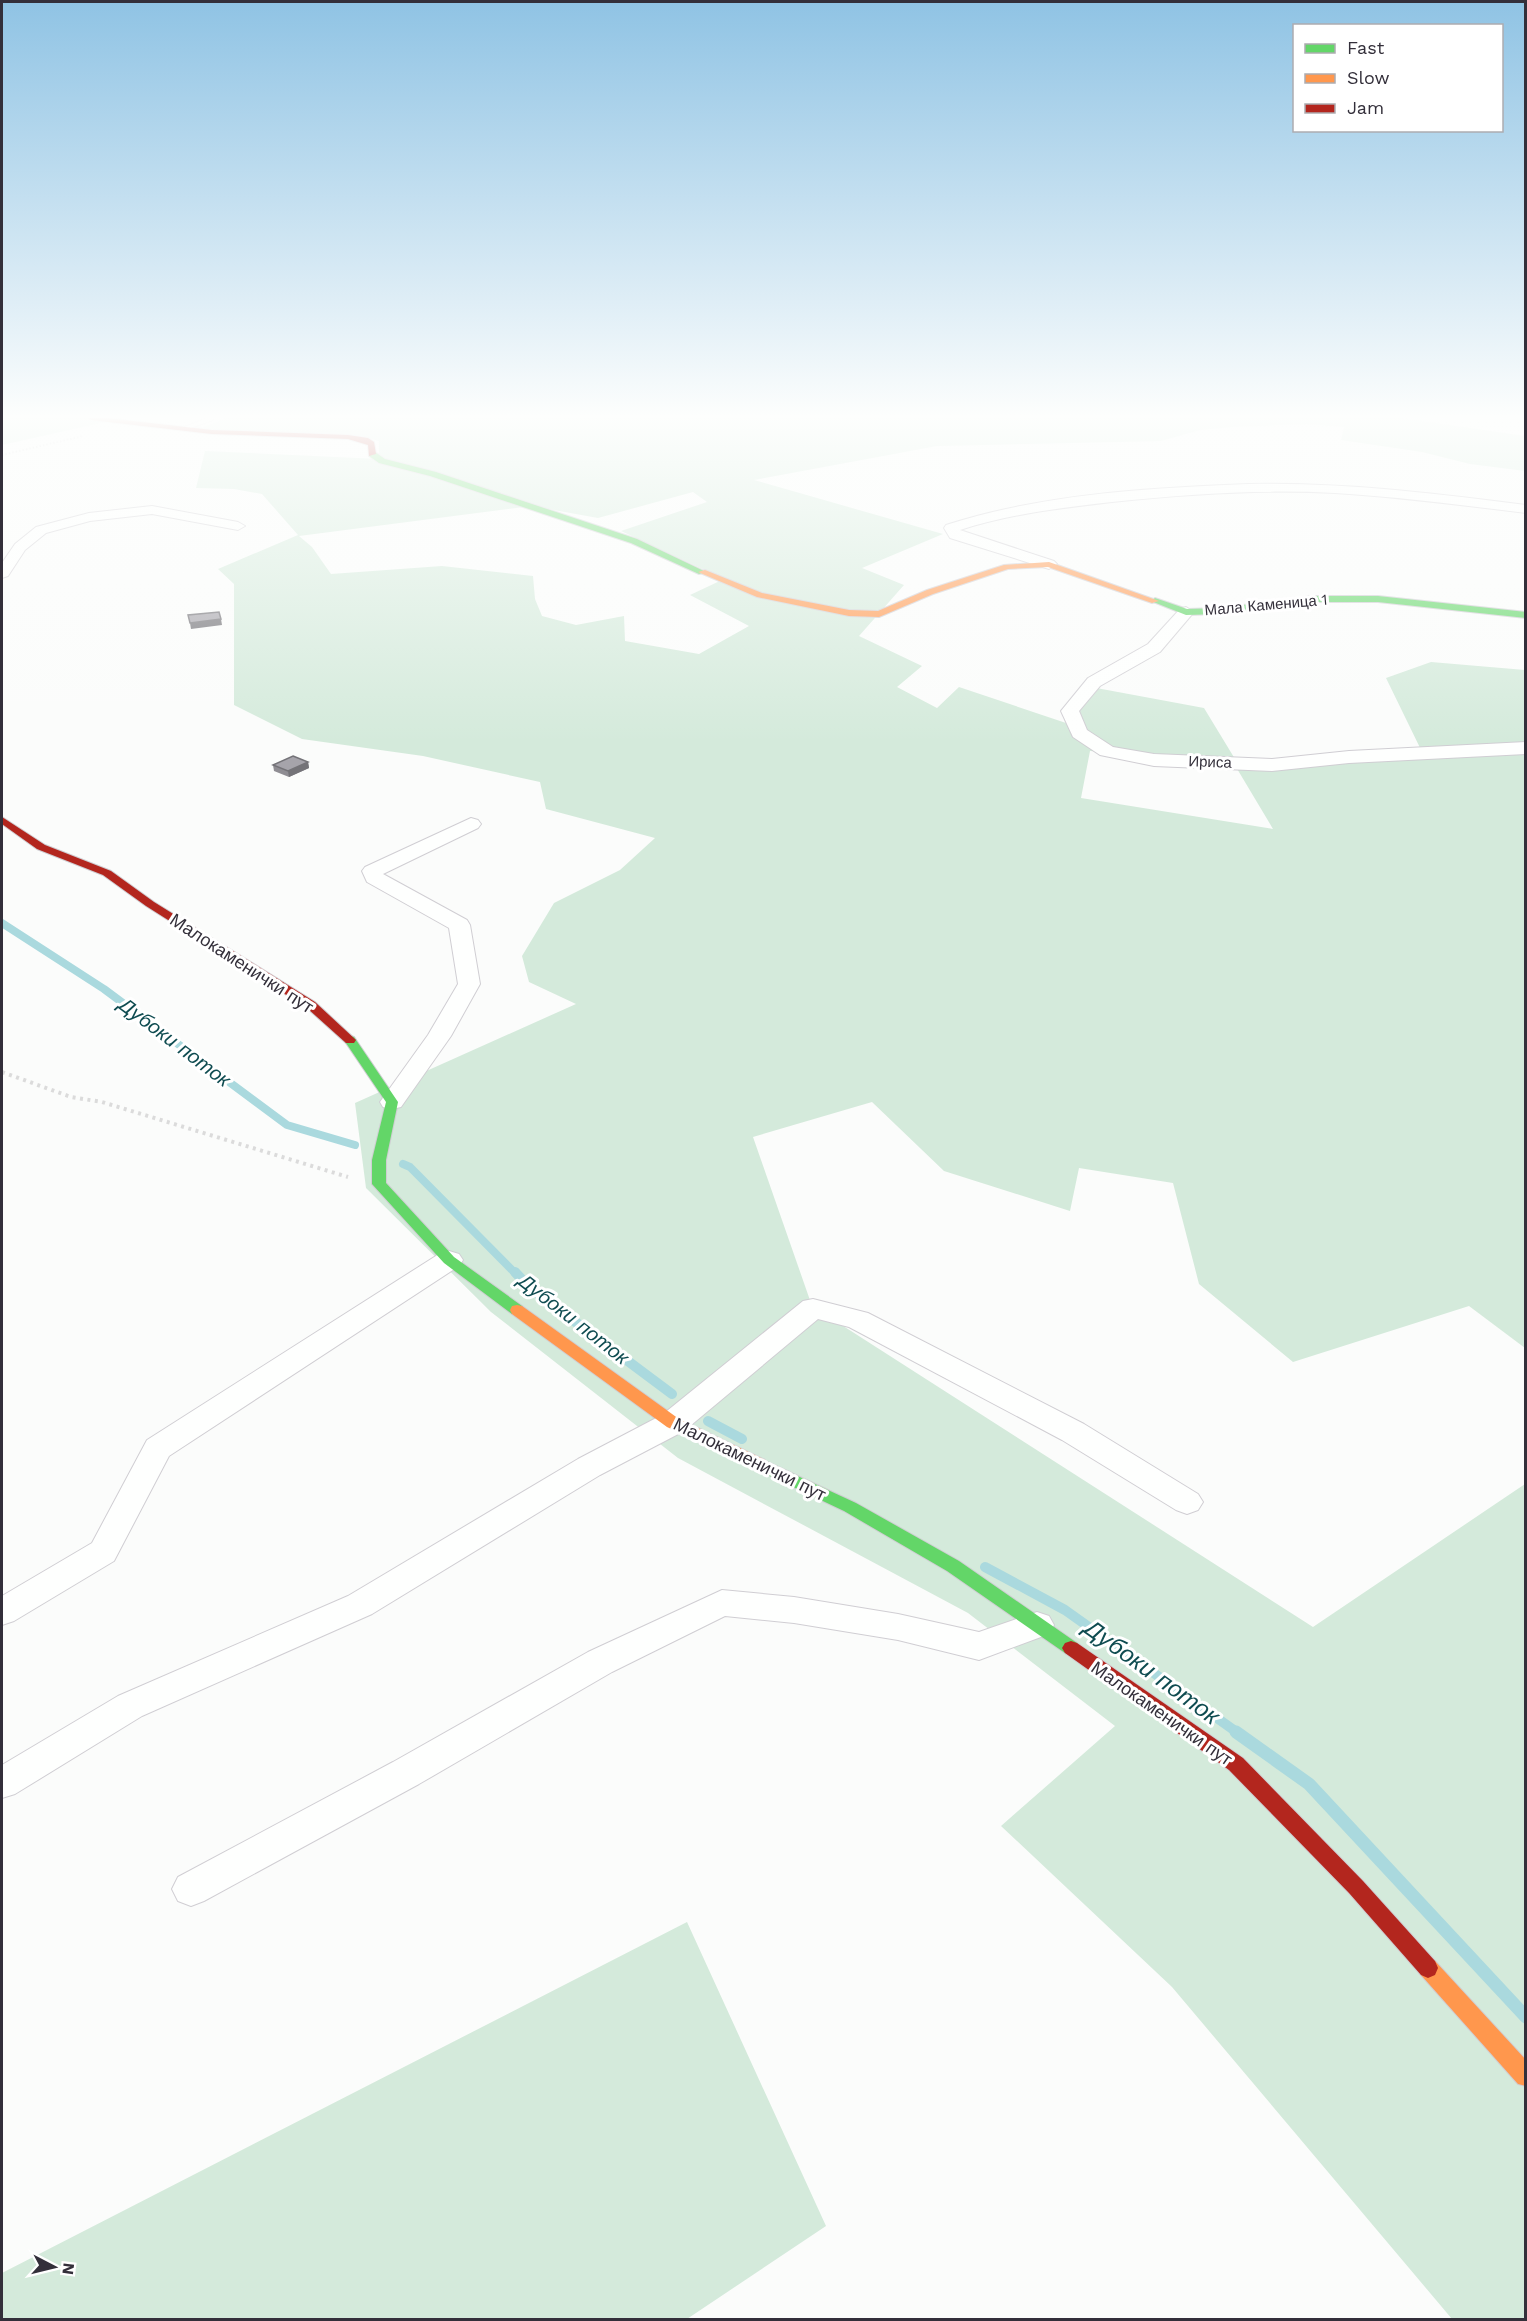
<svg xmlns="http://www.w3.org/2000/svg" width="1527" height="2321" font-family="'Work Sans',sans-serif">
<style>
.green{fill:#d4eadb;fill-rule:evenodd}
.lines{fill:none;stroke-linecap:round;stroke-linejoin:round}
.stream-far2{stroke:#aad9de;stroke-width:8}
.stream-far1{stroke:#aad9de;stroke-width:10}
.stream{stroke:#aad9de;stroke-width:13}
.lane-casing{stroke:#d0ced3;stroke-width:2}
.street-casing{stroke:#d0ced3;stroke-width:2}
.fast-casing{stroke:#d0ced3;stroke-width:2}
.slow-casing{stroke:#d0ced3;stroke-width:2}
.jam-casing{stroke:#d0ced3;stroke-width:2}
.path-far1{stroke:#dbdbdb;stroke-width:2;stroke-dasharray:1.5 2;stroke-linecap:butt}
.path{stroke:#dbdbdb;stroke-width:4;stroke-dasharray:3 4.5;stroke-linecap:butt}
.lane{fill:#fefffe;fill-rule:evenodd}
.street{fill:#fefffe;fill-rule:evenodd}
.fast{fill:#63d668;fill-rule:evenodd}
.slow{fill:#ff974d;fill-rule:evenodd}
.jam{fill:#b3261e;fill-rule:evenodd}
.wall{fill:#8f8d93}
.shaded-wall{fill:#747378}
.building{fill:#a6a4ab;stroke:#747378;stroke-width:1.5}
.labels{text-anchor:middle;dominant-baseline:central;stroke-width:6;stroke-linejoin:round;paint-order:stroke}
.far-street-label{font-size:15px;fill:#332f3a;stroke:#fff}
.street-label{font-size:18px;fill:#332f3a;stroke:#fff}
.water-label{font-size:20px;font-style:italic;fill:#0f4c51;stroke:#fff}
.near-water-label{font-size:24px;font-style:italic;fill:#0f4c51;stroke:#fff}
</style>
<rect width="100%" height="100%" fill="#fbfcfb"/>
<path class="green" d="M2,418h121l-121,27z
M226,418h1175l124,18v35l-55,-7 -48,-12 -81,-12 3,-13 -38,-3 -74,3 -32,3 -39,11 -224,5 -183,34 189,54 -81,34 42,17 -45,51 63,30 -25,21 40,21 22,-21 107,36 25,-36 113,21 31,51 -145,-8 -9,47 192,31 -37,-62 188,-11 -38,-78 45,-16 94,8v678l-56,-42 -176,56 -94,-78 -26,-101 -94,-15 -9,43 -126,-40 -72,-69 -119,35 59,169 501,321 212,-143v835h-73l-280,-332 -171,-161 114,-100 -147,-113 -290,-155 -187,-146 -125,-124 -11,-85 221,-99 -47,-22 -7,-26 32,-53 66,-33 35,-32 -109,-29 -6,-27 -117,-26 -121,-17 -68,-34v-121l-16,-15 80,-34 -36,-41 -28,-5 -38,-1 9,-37 174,8v-18l-22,-6 -158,-6zM693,492l14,10 -86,29 103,48 -34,16 59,31 -50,28 -74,-13 -1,-25 -48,9 -34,-9 -7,-17 -2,-23 -91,-10 -111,8 -19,-27 -13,-11 233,-30 66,12z
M687,1922l139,304 -139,93h-685v-46z"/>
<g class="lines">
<path class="stream-far2" d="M2,923l102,66 183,136 68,20
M403,1164l7,3 106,107"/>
<path class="stream-far1" d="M515,1272l15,16 142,106
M708,1421l34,18
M985,1567l80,43 173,123"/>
<path class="stream" d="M1236,1732l73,52 217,233"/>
<g class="lane-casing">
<path id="lane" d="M207,418h6v2l-28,10 -5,-1z"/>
</g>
<g class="street-casing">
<path id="street" d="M1248,484c93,-2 185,9 278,21v8c-64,-8 -127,-16 -191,-20 -74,-4 -149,1 -223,9 -52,6 -103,12 -152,28l94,31 3,3 -8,5 -99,-31 -6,-10 2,-3c96,-31 201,-37 302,-41z
M152,506l86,16 7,4 -7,4 -86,-16 -62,7 -44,12 -21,17 -17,26 -6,2v-15l13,-19 21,-17 53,-14z
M1186,607l8,5 -34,40 -60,34 -21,25 8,19 26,17 41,7 118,5 77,-8 177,-9v12l-177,9 -77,8 -118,-5 -54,-11 -27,-18 -12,-26 27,-33 60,-34 32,-35z
M471,818l7,2 3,4 -3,4 -95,46 84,46 3,5 10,59 -29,52 -50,71 -9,2 -9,-2 -3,-5 48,-67 30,-51 -9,-56 -82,-46 -5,-11 3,-4z
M449,1251l10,3 4,6 -4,6 -290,190 -55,105 -100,60 -12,4v-29l90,-53 55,-103 292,-186z
M813,1299l55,14 216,111 114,70 5,8 -5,8 -11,4 -11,-4 -114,-70 -213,-113 -31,-8 -134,112 -84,44 -228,139 -230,102 -127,78 -13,4v-33l116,-69 230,-100 230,-137 84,-44 141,-114z
M722,1590l72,7 104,17 81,18 58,-20 12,4 5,9 -5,9 -70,26 -81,-20 -104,-17 -69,-7 -113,56 -193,112 -215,117 -13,5 -13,-5 -6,-12 6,-12 215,-115 195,-110z"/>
</g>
<g class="fast-casing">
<path id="fast" d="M369,452h6l10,7 51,13 201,67 69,33 -7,2 -68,-31 -201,-67 -51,-13 -10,-7z
M1312,596h66l148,16v6l-148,-16h-66l-92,12 -34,1 -35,-14 4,-3 32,11 33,-1z
M350,1036l4,1 44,65 -12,58v23l68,74 68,49 2,4 -2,4h-10l-68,-51 -72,-79v-24l14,-58 -42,-62z
M759,1458l97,45 103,58 118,82 3,5 -3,5 -6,2 -6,-2 -118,-82 -103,-60 -91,-43 -2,-4 2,-4z"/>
</g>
<g class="slow-casing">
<path id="slow" d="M1049,562l110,39 -7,2 -104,-36 -40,2 -75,25 -54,23 -30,-1 -92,-19 -59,-25 7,-2 57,23 87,17 29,1 49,-21 77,-25z
M517,1305l5,1 157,113 86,41 2,4 -2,4 -6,2 -6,-2 -86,-41 -155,-113 -2,-4 2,-4z
M1428,1958l7,3 91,99v26l-8,-2 -97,-109 -3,-7 3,-7z"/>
</g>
<g class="jam-casing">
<path id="jam" d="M88,418h19l105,12 136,5 20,3 6,4 2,12 -7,2 -1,-11 -20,-6 -136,-5 -121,-14z
M2,817l43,28 66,26 43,31 161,100 41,38 -2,3h-8l-39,-35 -161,-102 -43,-31 -66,-26 -35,-25z
M1071,1641l6,2 166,115 120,123 72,80 3,7 -3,7 -7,3 -7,-3 -72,-82 -120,-123 -164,-117 -3,-5 3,-5z"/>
</g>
<path class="path-far1" d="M2,455l81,-19"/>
<path class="path" d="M2,1072l69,25 31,5 246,75"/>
<use href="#lane" class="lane"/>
<use href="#street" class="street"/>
<use href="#fast" class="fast"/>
<use href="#slow" class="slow"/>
<use href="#jam" class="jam"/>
</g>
<path class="wall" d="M308,762l1,6 -20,9 -15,-6 -1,-6z"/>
<path class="shaded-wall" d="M221,619l1,6 -31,4 -1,-6z
M308,762l1,6 -20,9 -1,-6z"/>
<path class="building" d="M219,612l2,7 -31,4 -2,-8z
M293,756l15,6 -20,9 -15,-6z"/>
<linearGradient id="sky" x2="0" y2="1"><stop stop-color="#8fc3e4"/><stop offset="0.56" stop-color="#fdfefd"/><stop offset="1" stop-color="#fdfefd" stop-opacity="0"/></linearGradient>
<rect width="1527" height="743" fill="url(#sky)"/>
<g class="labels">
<g class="far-street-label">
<text transform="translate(1266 605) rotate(-5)">Мала Каменица 1</text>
<text transform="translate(1210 762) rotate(2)">Ириса</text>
</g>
<g class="street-label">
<text transform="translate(242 963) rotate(33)">Малокаменички пут</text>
<text transform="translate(750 1459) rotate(26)">Малокаменички пут</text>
<text transform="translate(1162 1713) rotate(35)">Малокаменички пут</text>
</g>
<g class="water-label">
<text transform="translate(175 1042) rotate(37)">Дубоки поток</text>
<text transform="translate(574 1319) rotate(38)">Дубоки поток</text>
</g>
<g class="near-water-label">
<text transform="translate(1152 1672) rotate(36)">Дубоки поток</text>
</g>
</g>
<rect width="1527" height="2321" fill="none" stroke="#332f3a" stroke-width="6"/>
<rect x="1293" y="24" width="210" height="108" fill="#ffffff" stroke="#adacb0" stroke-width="1.5"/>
<rect x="1305" y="44" width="30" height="9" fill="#63d668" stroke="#adacb0" stroke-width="1.5"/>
<text x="1347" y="54" font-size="18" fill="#332f3a">Fast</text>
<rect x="1305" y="74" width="30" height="9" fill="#ff974d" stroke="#adacb0" stroke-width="1.5"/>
<text x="1347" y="84" font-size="18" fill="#332f3a">Slow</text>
<rect x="1305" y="104" width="30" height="9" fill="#b3261e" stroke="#adacb0" stroke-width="1.5"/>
<text x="1347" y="114" font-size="18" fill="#332f3a">Jam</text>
<g transform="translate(54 2267) rotate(97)" stroke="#ffffff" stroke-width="4.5" paint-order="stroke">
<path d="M0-4.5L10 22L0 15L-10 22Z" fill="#332f3a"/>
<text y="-9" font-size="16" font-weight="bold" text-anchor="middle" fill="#332f3a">N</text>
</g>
</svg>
